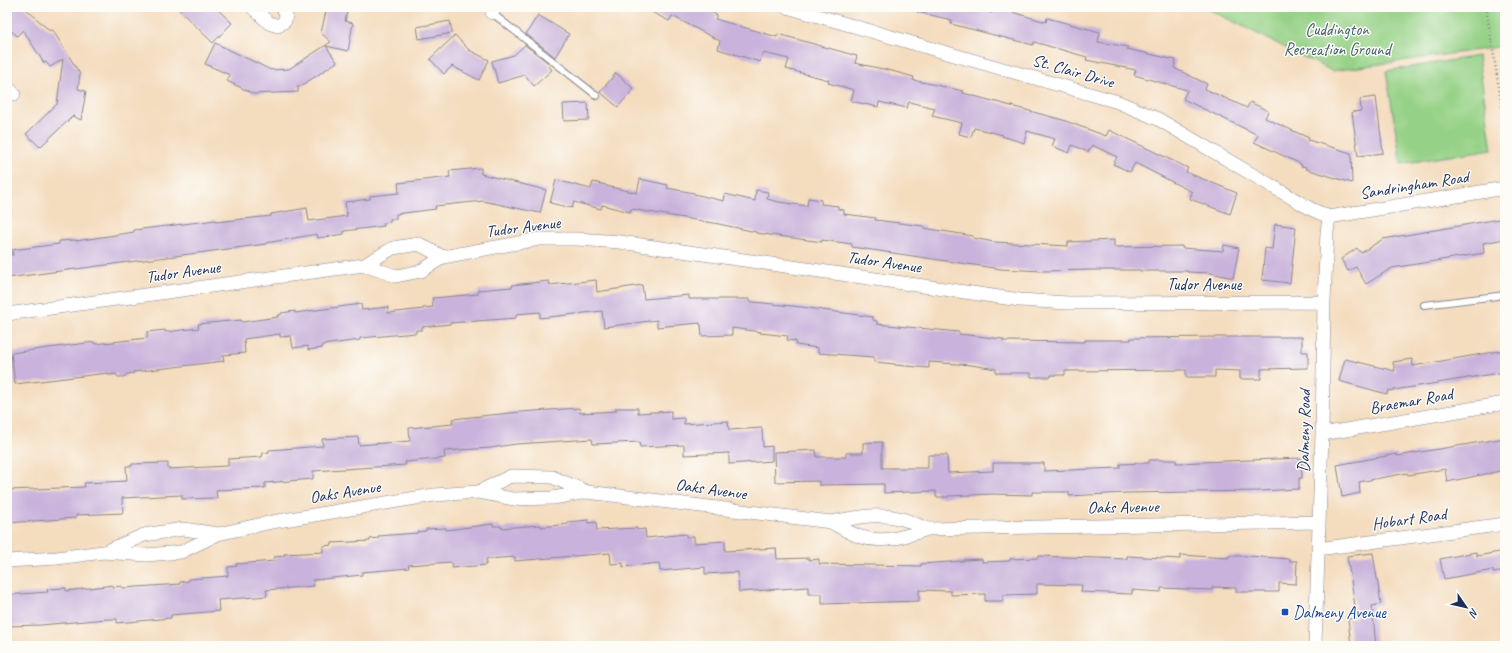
<svg xmlns="http://www.w3.org/2000/svg" width="1512" height="653" font-family="Caveat,sans-serif">
<style>
.green{fill:#95d186;stroke:#588072}
.building{fill:#c9b2db}
.lines{fill:none;stroke-linecap:round;stroke-linejoin:round}
.service-casing{stroke:#88868e;stroke-width:8}
.minor-casing{stroke:#88868e;stroke-width:14}
.path{stroke:#88868e;stroke-width:2.5;stroke-dasharray:1 3;stroke-linecap:butt}
.service{stroke:#fff;stroke-width:6}
.minor{stroke:#fff;stroke-width:13}
.transit-dot{fill:#1a4fb4;stroke:#fdfcf7;stroke-width:1.5}
.labels{text-anchor:middle;dominant-baseline:central;stroke-width:3;stroke-linejoin:round;paint-order:stroke}
.park-label{font-size:17px;fill:#40606a;stroke:#fdfcf7}
.street-label{font-size:17px;fill:#1b2f5e;stroke:#fdfcf7}
.transit-label{font-size:17px;fill:#164399;stroke:#fdfcf7;text-anchor:start}
</style>
<rect width="100%" height="100%" fill="#fdfcf7"/>
<filter id="ink" filterUnits="userSpaceOnUse"><feTurbulence type="fractalNoise" baseFrequency=".025" numOctaves="2"/><feDisplacementMap in="SourceGraphic" scale="8" xChannelSelector="R" yChannelSelector="G"/><feConvolveMatrix kernelMatrix="1 2 1 2 8 2 1 2 1" color-interpolation-filters="sRGB"/></filter>
<filter id="wash" filterUnits="userSpaceOnUse"><feTurbulence type="fractalNoise" baseFrequency=".012" numOctaves="4" result="noise"/><feDisplacementMap in="SourceGraphic" scale="16" xChannelSelector="R" yChannelSelector="G"/><feGaussianBlur stdDeviation="0.9" result="paint"/><feColorMatrix in="noise" values="0 0 0 0 0 0 0 0 0 0 0 0 0 0 0 0 0 1.4 0 .05"/><feComposite in="paint" operator="in"/></filter>
<g filter="url(#wash)">
<rect width="100%" height="100%" fill="#f4dcbe"/>
<path class="green" d="M1204,7h301v39l-173,25z
M1478,56l14,93 -91,15 -15,-93z"/>
<g id="blocks">
<path class="building" d="M7,7h17l26,24 2,-2 28,45 -2,15 8,2 -5,29 -8,-4 -33,31 -14,-13 31,-30 6,-45 -13,8 -4,-5 -2,1 -21,-33 -6,6 -10,-9z
M176,7h39l17,16 -19,20z
M327,7h21l-3,14 8,2 -5,28 -22,-5 11,16 -36,24h-3v6l-44,2 -27,-13 3,-6 -25,-11 10,-21 56,27 18,-1 42,-27 -10,-9z
M642,7h59l16,8 -2,4 62,18 1,-3 79,22 -2,7 37,8 22,6 -1,3 50,11v2l100,27 43,16 3,-6 79,38 -2,4 51,21 -7,21 -40,-15 2,-7 -57,-29 -5,9 -17,-8 4,-7 -25,-12 -4,7 -16,-7 -3,8 -17,-7 3,-7 -28,-8 -3,12 -22,-7 1,-1 -29,-7 -3,9 -12,-3 3,-11 -30,-7 3,-8 -26,-6 -2,6 -28,-6 -1,5 -27,-6 3,-11 -26,-7 1,-3 -43,-11 3,-10 -26,-6 -3,9 -42,-13 2,-8 -48,-25 -3,5z
M917,7h54l21,6 2,-6h1l51,15 1,-4 53,14 -2,10 30,5 -1,2 49,11 -2,8 33,16 -2,5 42,19 3,-6 18,9 -3,7 44,20 -1,2 43,13 1,30 -46,-14v-2l-5,-1v-2l-47,-22 4,-7 -75,-36 4,-9 -53,-15 2,-5 -50,-10 1,-3 -53,-15 -1,3 -82,-21 1,-4 -35,-8z
M538,15l31,19 -14,23 -29,-23z
M450,21l2,12 -33,6 -2,-12z
M455,35l14,15 20,10 -10,20 -27,-14 -8,8 -14,-15z
M525,45l25,19 -1,2 3,4 -18,16 -9,-11 -27,8 -6,-22 22,-6z
M616,73l18,16 -16,18 -18,-15z
M1376,97l7,56 -25,3 -6,-44 9,-1 -1,-12z
M588,103l1,17 -25,1 -1,-17z
M481,168v6l65,16 -6,23 -57,-12 -48,5 1,3 -40,5v5h-6v3l-7,1 1,3 -40,5v3l-26,4 -1,-4 -51,9v1l-259,34v-23h6l-1,-5 47,-6v-3l17,-1v1l58,-9v-2l82,-10v2l55,-6v-2l36,-6 2,13 38,-5 -2,-14 25,-3v-3l29,-3 -1,-10 52,-6 -1,-6z
M640,179l28,6 -1,3 27,5v1l30,7 1,-7 30,7 1,-11 12,2 -1,7 12,3 28,4 1,-8 13,2v4l17,2v3l6,1v4l32,4 -1,2 49,6v2l49,8v2l21,4 74,4v-4l46,-2v7l68,-1v2l41,3 1,-6 15,3 -6,30 -22,-5 -24,-1 1,-1h-48v-1h-47l-50,1 -42,-2 -149,-22v-3l-30,-4v2l-66,-9v-1l-37,-8 -88,-15 -1,3 -28,-7 -1,4 -27,-7 -2,6 -22,-5 6,-23 35,9 2,-7 13,3v1l31,7z
M1505,218v21l-22,4 1,10 -92,15 -26,16 -10,-17 -8,4 -7,-12 16,-11 4,5 22,-14z
M1275,224l21,3 -6,56 -28,-3 3,-32 7,1z
M596,280l1,12 45,-7 2,14 45,-4v4h60v2l5,1 47,5 72,10v3l4,1v3l82,8v2l44,5v2l82,1v-2h46v-2l88,-1h83v15h6v16l-47,1v10h-21v-8l-25,-1v7h-29v-7l-121,1v4h-14v2h-20v-4h-35v-4l-25,-4 -42,-3v6l-34,-3v-1l-21,-2v-5l-56,-4v-5l-22,-3v-4l-9,-1 1,-4 -28,-3 1,-1 -29,-4v7l-30,1 -1,-11h-1v-2l-43,4v-7l-53,7 -2,-16 -62,7v-6l-24,2v4l-66,5v1l-28,3v3h-6v3l-56,5v2l-38,5v3l-14,2v-4l-15,2 -2,-12 -11,1v-3l-36,5 1,14 -22,2 1,6 -91,11 1,1 -7,1 -3,3h-6l-2,-3 -8,1v-2l-93,11 -4,-31 83,-11 1,2 52,-6v-6l18,-2v2l34,-4 -1,-4 43,-4 1,2 36,-5 -1,-2h4v-2l14,-2v2l66,-9 1,6 26,-3v6l35,-4v-1l10,-1 -1,-9 46,-4v-4l35,-3 -1,-2 37,-4 1,4z
M1505,350v22l-117,19 -1,3 -48,-13 6,-22 50,12 -2,-9 19,-3 1,7z
M579,408l1,5 36,-2v-3h22v5l33,-2v8l13,-1v6l44,-3 1,9 33,-2 1,19 9,-1v15l-43,3v-11l-45,2v-10l-44,2 -1,-5 -46,2 -1,-5 -76,5 -26,4 -46,3 1,7 -40,4 1,3 -93,6v8l-48,4v5l-49,2 1,8 -35,1v-4l-60,3 1,15 -47,2v3l-69,5v-30h3l-1,-3 76,-3 -1,-4 43,-2 -1,-15h6v-2l36,-1v6l60,-3v-7l34,-2 1,-4 6,-1v-2l54,-4 -1,-7 36,-2 1,8 51,-4 -1,-13 44,-4 -1,-5 68,-7z
M1505,438v32l-58,12 -2,-13 -37,6 -1,-2 -48,9 1,11 -18,4 -5,-32 60,-11v2z
M882,442v26h46v-13h19l1,18 45,-2v-8h51v8l76,-3v-4l29,-1v-3h27v3l125,-5 1,20h-3v11l-40,2 -133,2 -57,3v-4h-37v3l-39,-1 -45,2v1h-12v-6l-52,2v-9l-65,1v-4l-44,1 -1,-30 42,-2 1,7h29v-4h17v-10z
M588,520v3l8,-1 1,8 40,-2v2l8,-1 1,9 40,-4v3l8,-1v7l31,-2v10l51,-3 1,11 32,-1v2l10,-1v5l102,2v-2l42,-3v-1l19,-1v3l28,-1v-2l28,-1v-2l89,3v-3l53,3v-4l48,3v-2h19l43,3v2h7l-1,23 -17,-1v9h-43v-4l-24,-1v3l-51,-2v4l-29,-2v4l-51,-2 1,-7 -45,-1v10l-34,1v6h-18v-7l-34,1v-4l-32,-1v11l-97,3v-10h-14v-7l-69,5 -1,-20 -33,2v-7l-45,4 -1,-8 -36,4v-4l-12,1 -1,-11 -95,8v-4l-29,2v6l-34,3 -1,-6 -43,3 1,3 -47,4v3l-49,5 1,6 -48,4 1,6 -49,4 1,11 -48,4v3l-54,5v-4h-10l-66,6 -34,1v-31l41,-3 -1,-3 19,-1v3l47,-6v2l9,-1v2l58,-4v-2l9,-1v-2l39,-3v-9l9,-1 -1,-2 39,-3 -1,-4 10,-1v-2l39,-2v-6l9,-1v-2l38,-2v-2l9,-1 -1,-2 39,-3v-1l9,-1v-2l20,-1v2l47,-6v2h8v2l40,-3v2l27,-3v-2z
M1505,551v20l-12,2v-3l-49,9 -4,-20 36,-7 1,4z
M1373,553l8,51 -9,2 4,40h-25l-3,-27 9,-1 -10,-62z"/>
</g>
</g>
<g filter="url(#ink)">
<use href="#blocks" fill-opacity="0" stroke="#88868e" stroke-width="1"/>
<g class="lines">
<g class="service-casing">
<path id="service" d="M492,13l105,83
M1424,305l81,-10"/>
</g>
<g class="minor-casing">
<path id="minor" d="M252,7l17,16 9,3 7,-5 1,-8 -4,-6
M787,7l331,95 40,17 153,90 18,8
M492,13l4,-6
M7,86l7,8
M1329,217l176,-29
M364,265l32,11 25,-5 22,-14 96,-18h38l43,3 400,58 48,3 256,-1
M7,314l357,-49 29,-17 26,-4 24,13
M1322,434l183,-31
M478,492l33,-16 41,1 35,15 244,30c23,-4 47,-10 71,-3 9,2 17,7 26,10
M831,522c9,5 20,12 30,15 23,7 46,-1 67,-8l391,-7
M1318,549l187,-25
M107,551l37,-16 39,-6 35,5
M7,561l50,-3 46,-6 43,3 35,-3 37,-18 54,-12 162,-27 44,-3 35,7 40,-1 34,-6
M1315,646l7,-212 2,-132 3,-70 2,-15"/>
</g>
<path class="path" d="M1486,7l19,119"/>
<use href="#service" class="service"/>
<use href="#minor" class="minor"/>
</g>
</g>
<rect class="transit-dot" x="1281" y="608" width="8" height="8" rx="2"/>
<g class="labels">
<g class="park-label">
<text x="1337" y="29">Cuddington<tspan x="1337" dy="20">Recreation Ground</tspan></text>
</g>
<g class="street-label">
<text transform="translate(1073 71) rotate(16)">St. Clair Drive</text>
<text transform="translate(1414 185) rotate(-9)">Sandringham Road</text>
<text transform="translate(523 227) rotate(-7)">Tudor Avenue</text>
<text transform="translate(884 262) rotate(8)">Tudor Avenue</text>
<text transform="translate(183 272) rotate(-8)">Tudor Avenue</text>
<text x="1204" y="284">Tudor Avenue</text>
<text transform="translate(1411 401) rotate(-10)">Braemar Road</text>
<text transform="translate(1304 431) rotate(-89)">Dalmeny Road</text>
<text transform="translate(711 489) rotate(8)">Oaks Avenue</text>
<text transform="translate(345 492) rotate(-9)">Oaks Avenue</text>
<text transform="translate(1123 507) rotate(-1)">Oaks Avenue</text>
<text transform="translate(1409 519) rotate(-8)">Hobart Road</text>
</g>
<g class="transit-label">
<text x="1293" y="612">Dalmeny Avenue</text>
</g>
</g>
<rect width="1512" height="653" fill="none" stroke="#fdfcf7" stroke-width="24"/>
<g transform="translate(1466 607) rotate(124)" stroke="#fdfcf7" stroke-width="3" paint-order="stroke">
<path d="M0-3L7 15L0 10L-7 15Z" fill="#1b2f5e"/>
<text y="-6" font-size="11" font-weight="bold" text-anchor="middle" fill="#1b2f5e">N</text>
</g>
</svg>
